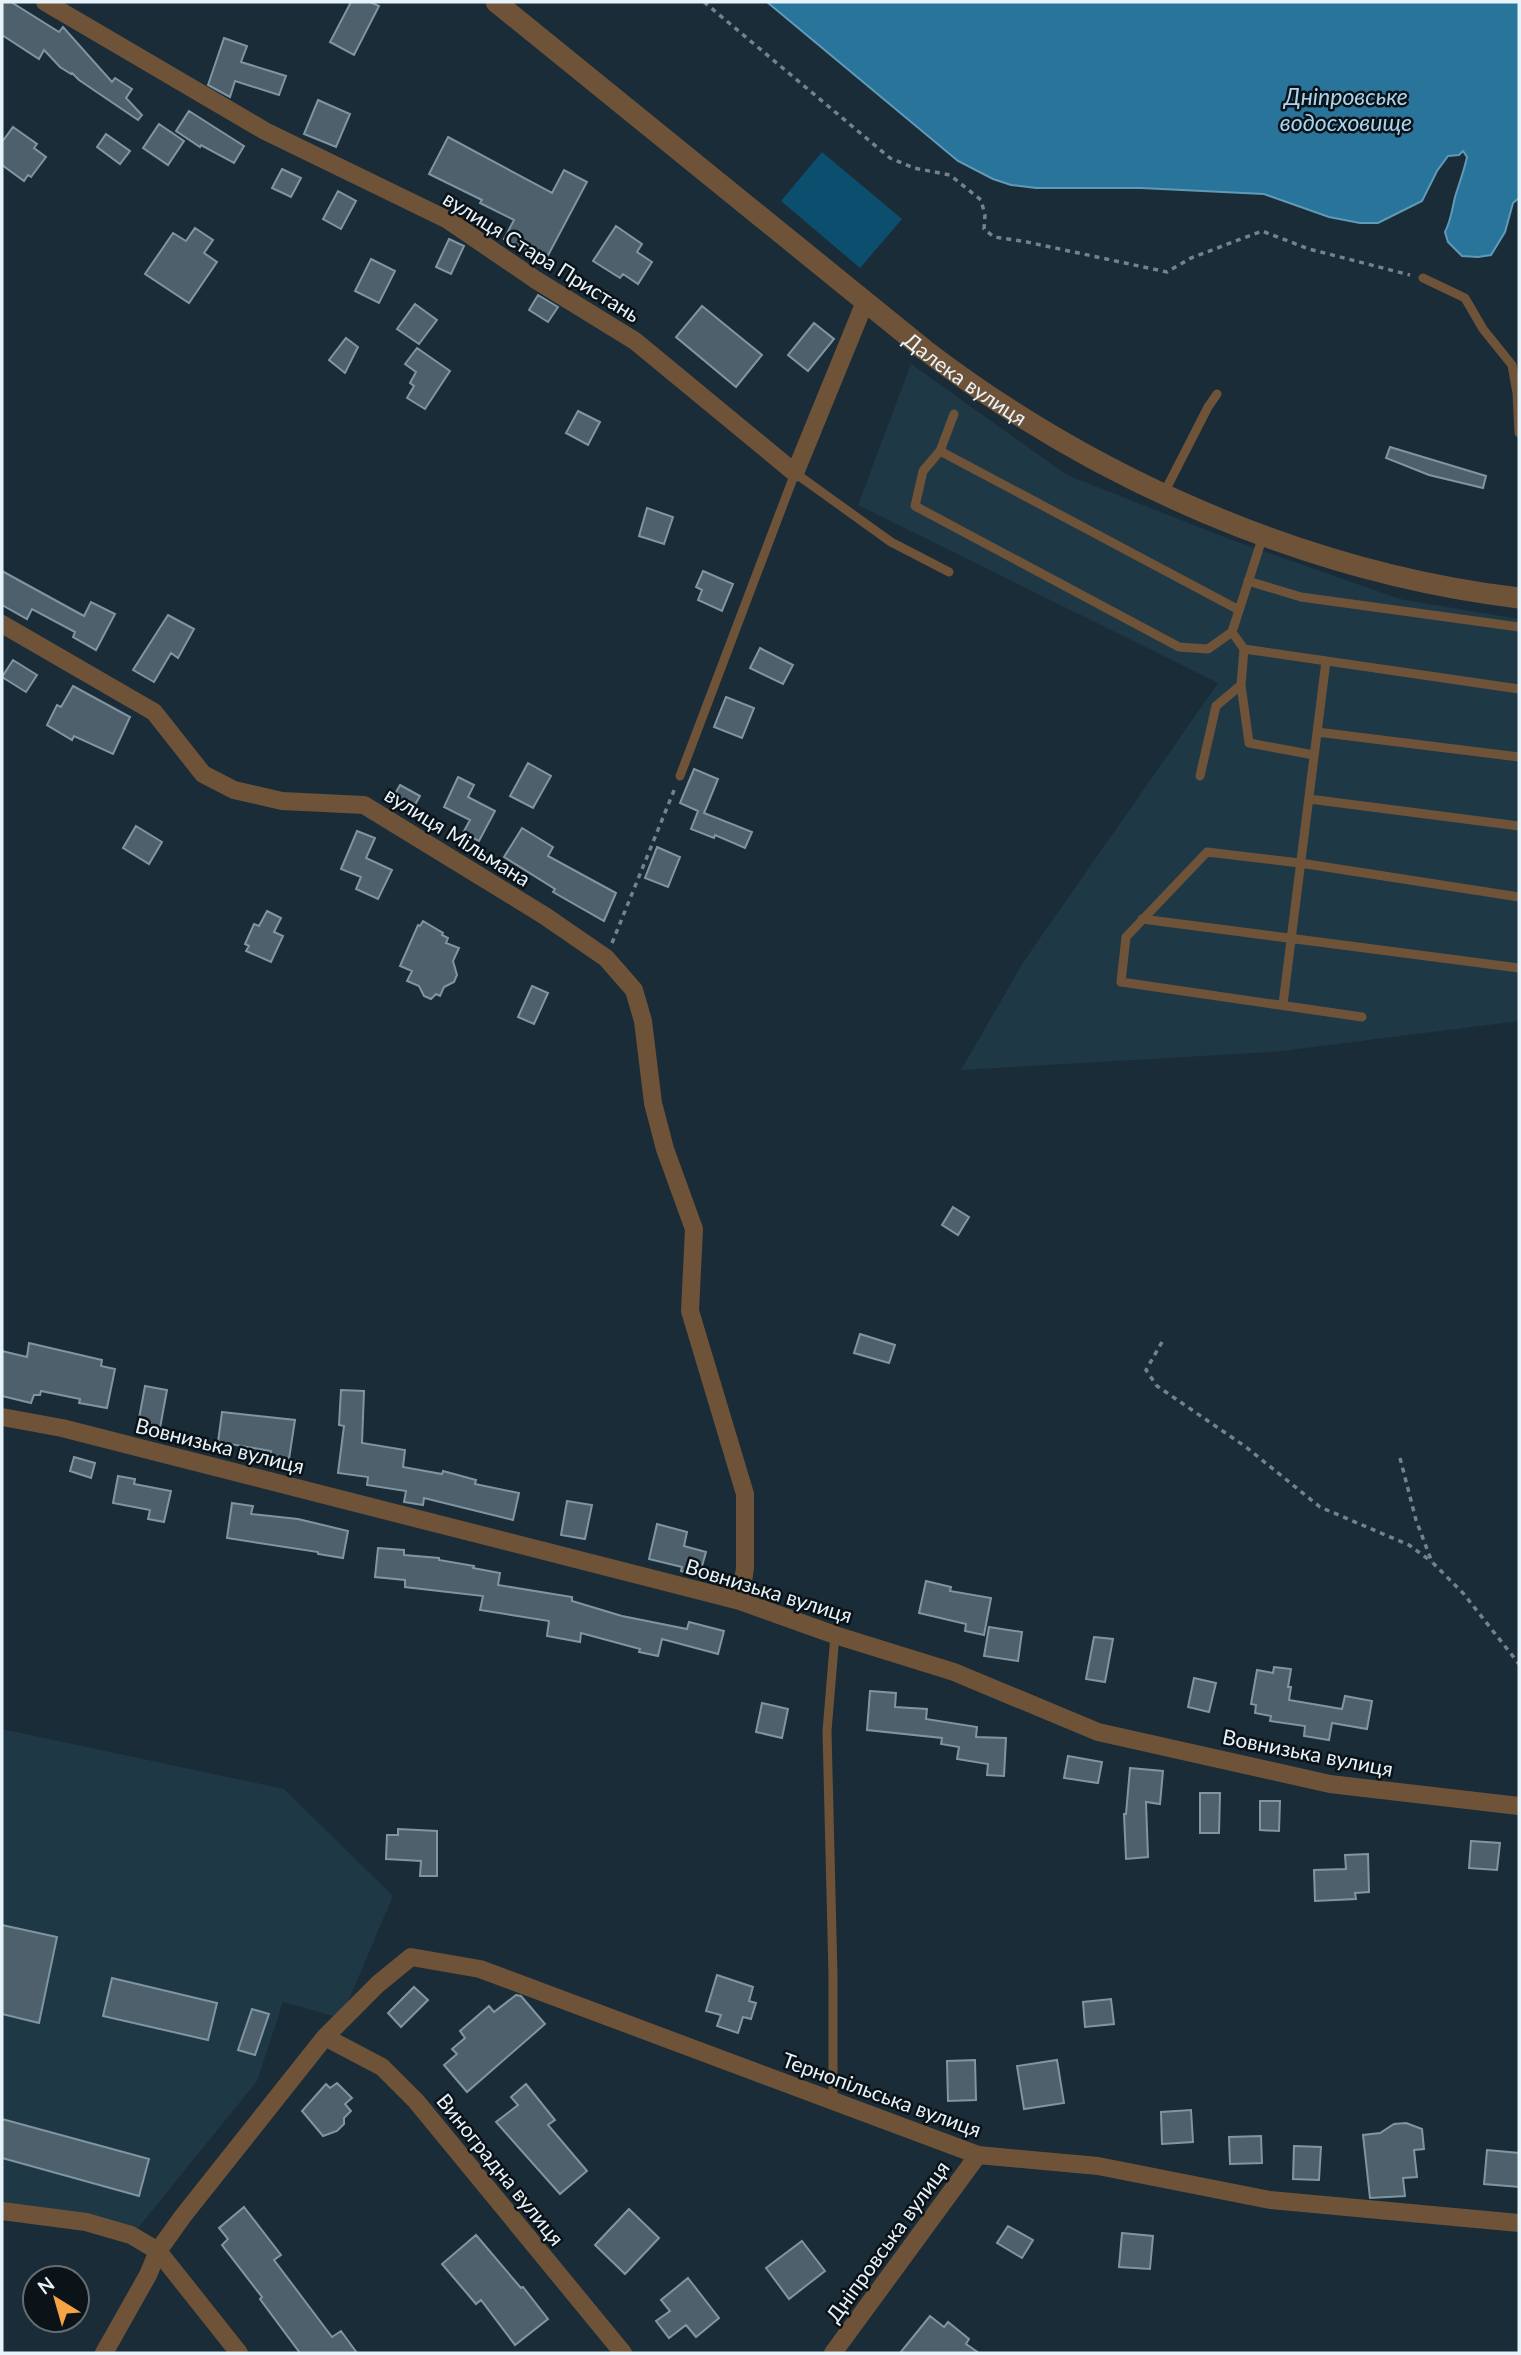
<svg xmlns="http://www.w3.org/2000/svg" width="1521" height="2355" font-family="Lato,sans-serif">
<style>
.built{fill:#1f3846}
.green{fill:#0c4e6d}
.water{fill:#28749a;stroke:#619ab7;stroke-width:2}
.building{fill:#4d606c;stroke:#8095a2;stroke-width:2}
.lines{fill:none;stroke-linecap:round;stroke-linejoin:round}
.path{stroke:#73828c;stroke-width:3.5;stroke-dasharray:5 5;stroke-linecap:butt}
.service{stroke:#6e5339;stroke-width:9}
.minor{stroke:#6e5339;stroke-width:18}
.tertiary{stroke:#6e5339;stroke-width:21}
.labels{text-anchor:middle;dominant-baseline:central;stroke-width:5;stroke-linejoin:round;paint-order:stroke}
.street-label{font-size:21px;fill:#e7f3fa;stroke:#0c1318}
.water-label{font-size:23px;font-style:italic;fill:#a9d5ef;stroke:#0c1318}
</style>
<rect width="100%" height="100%" fill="#1a2c37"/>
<path class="built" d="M911,364l156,111 162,64 171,60 119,20v402l-245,31 -313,18 63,-109 194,-278 -360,-178z
M2,1729l282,60 109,107 -52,122 -58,-16 -26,79 -119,147 -136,-18z"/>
<path class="green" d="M822,152l80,67 -42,49 -79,-67z"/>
<path class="water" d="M767,2h752v196l-6,5 -8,29 -14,23 -13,2 -16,-1 -14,-14 -3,-10c6,-12 7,-22 10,-35 4,-13 9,-26 12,-40l-4,-6 -4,4 -11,1 -11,15 -15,30 -44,22h-18l-31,-6 -65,-23 -123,-6h-105l-25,-3 -18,-6 -35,-18z"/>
<path class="building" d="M2,2h9l48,30 4,-5 49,55 3,-4 17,11 -6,9 16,17 -4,5 -59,-40 -7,-7 -1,1 -11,-7 -16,-17 -5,9 -37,-24z
M351,2h19l9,4 -25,49 -24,-13z
M224,38l23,8 -6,16 45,14 -7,19 -44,-14 -5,16 -22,-12z
M318,100l32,14 -14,33 -32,-13z
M189,111l55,35 -10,17 -33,-18 -1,2 -24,-16z
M159,124l25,17 -16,24 -25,-17z
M13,127l24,17 -3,4 12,9 -15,20 -3,-2 -4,6 -22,-16v-23z
M106,134l24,17 -10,13 -23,-17z
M448,137l104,56 12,-23 23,12 -42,79 -41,-22 10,-19 -34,-17 2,-3 -53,-26z
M282,169l19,9 -10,19 -19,-9z
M338,191l18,10 -15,28 -18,-10z
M616,226l26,18 -5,8 15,10 -14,22 -15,-10 -3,4 -27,-17z
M195,228l18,12 -9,13 13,9 -28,41 -44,-29 28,-41 13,8z
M449,239l15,7 -13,28 -15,-7z
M371,259l24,12 -16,32 -24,-12z
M538,295l20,12 -10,15 -19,-12z
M415,304l22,16 -18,24 -22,-15z
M702,306l60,49 -26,32 -60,-50z
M814,323l20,16 -26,32 -20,-16z
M346,338l12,9 -13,26 -16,-13z
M417,348l33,23 -25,38 -18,-11 7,-12 -4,-3 6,-11 -11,-8z
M578,411l22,11 -12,23 -22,-12z
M1390,447l96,29 -3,12 -54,-13 -43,-17z
M647,508l26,9 -9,27 -25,-8z
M2,571l82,45 7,-14 24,12 -19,36 -23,-13 2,-5 -43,-23 -5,10 -25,-14z
M703,571l30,13 -11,27 -24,-11 4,-10 -6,-3z
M168,615l26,14 -16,29 -7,-5 -17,29 -21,-12z
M760,648l33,17 -10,19 -33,-16z
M13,660l24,15 -11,17 -24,-15z
M73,686l57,31 -17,37 -39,-18 -2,4 -25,-15 10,-20 4,2z
M726,697l28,11 -12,30 -28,-11z
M528,763l23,13 -18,32 -23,-12z
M694,769l24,10 -14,34 48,19 -7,16 -30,-13 -1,3 -23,-9 7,-18 -18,-8z
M458,777l16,8 -6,12 27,14 -16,30 -16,-8 7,-13 -26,-13z
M400,785l20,11 -9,16 -20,-11z
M136,826l26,16 -13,22 -26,-16z
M522,828l31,19 -5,9 68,37 -12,28 -51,-29 2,-3 -51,-32z
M357,831l18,7 -9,20 26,12 -14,29 -22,-10 5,-12 -20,-8z
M657,847l23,10 -12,30 -23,-9z
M267,911l14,7 -7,14 9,4 -12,26 -25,-11 3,-5 -4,-2 9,-20 5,2z
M423,921l20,12 -1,2 6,3 -2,5 13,5 -6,13 4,14 -3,7 -10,5 -4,9 -4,-2 -5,5 -7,-3 -5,-10 -12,-5 5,-10 -12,-5 18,-41 2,1z
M532,986l16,7 -14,31 -16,-7z
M953,1207l16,10 -11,18 -16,-10z
M860,1334l35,11 -6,18 -35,-10z
M29,1343l73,17 -1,6 14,3 -8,39 -28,-5 1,-4 -39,-8 -1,4h-6l-3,8 -29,-7v-45l25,6z
M145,1386l22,4 -7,38 -22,-4z
M341,1390l23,1 -2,52 43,7 -2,17 39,7 1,-3 33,9 -1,4 44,9 -6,27 -89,-22 -1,7 -19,-3 2,-11 -39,-6 1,-8 -30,-4 6,-47 -5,-1z
M222,1412l73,8 -6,39 -19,-3 1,-5 -53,-9z
M74,1457l21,6 -4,15 -21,-7z
M118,1476l17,3 -1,5 37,7 -7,31 -16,-3 2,-9 -37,-7z
M567,1501l25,4 -7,34 -24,-4z
M232,1503l21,3 -2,8 47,5 50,12 -5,27 -25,-4v-2l-91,-14z
M657,1524l30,8 -3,14 22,6 -7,25 -18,-6 1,-4 -33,-8z
M378,1548l26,2v5l35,3v2l35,6 -1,2 27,5 -2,12 74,12v4l50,15 65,13 2,-7 35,9 -6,23 -56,-15 -4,17 -19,-4 1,-3 -59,-16 -1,9 -33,-6 2,-15 -69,-11 3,-14 -78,-9v-7l-30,-3z
M926,1581l25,6 -1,4 41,7 -7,37 -19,-4 1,-7 -47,-11z
M989,1627l33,5 -4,29 -34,-5z
M1094,1637l19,2 -8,43 -19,-3z
M1274,1667l17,2 -3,18h3l-2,13 53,9 3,-13 27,5 -5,28 -35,-6 -3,17 -25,-4 1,-10 -35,-5 1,-5 -16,-3 1,-8 -5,-1 6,-34 16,3z
M1194,1678l22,5 -7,29 -21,-5z
M870,1691l26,2 -1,14 32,2 -1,10 51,8 -1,10 30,1 -2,38 -17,-1 1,-11 -31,-5 2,-12 -18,-3 1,-6 -75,-8z
M762,1703l26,6 -6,29 -26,-6z
M1068,1756l34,6 -4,21 -34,-5z
M1130,1768l33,3 -3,33 -14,-2 2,55 -22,2 -2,-45h2z
M1200,1793h20l-1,40h-19z
M1260,1801h20l-1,30 -19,-1z
M398,1829l39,2v45h-17l1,-15 -35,-2 1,-24h11z
M1471,1841l29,2 -3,27 -28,-2z
M1368,1854l1,38 -14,1 1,6 -41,2 -1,-31 32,-1 -1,-14z
M2,1925l55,12 -18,86 -37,-9z
M717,1975l36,12 -4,14 7,2 -5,16 -8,-2 -5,16 -21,-7 4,-11 -15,-4z
M112,1978l105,25 -9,37 -105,-24z
M414,1987l14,13 -27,27 -13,-14z
M516,1995l5,1 24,28 -78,68 -23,-27 13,-11 -5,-5 13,-11 -5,-7 29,-25 5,6z
M1111,1999l3,25 -29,3 -2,-25z
M252,2009l17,5 -14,41 -17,-5z
M975,2060l1,40 -28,1 -1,-40z
M1057,2060l7,43 -40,6 -7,-43z
M337,2083l15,15 -7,6 6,7 -7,7v6l-7,7 -14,5 -21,-25 24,-27 4,4z
M526,2084l29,36 -7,5 39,46 -27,23 -64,-72 22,-17 -7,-8z
M1191,2110l2,32 -31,2 -1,-32z
M2,2119l147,40 -10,37 -137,-38z
M1406,2123l16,6 2,20 -10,1 3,27 -14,1 2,18 -35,2 -7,-63 17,-2 14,-9z
M1261,2136l1,27 -32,1 -1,-27z
M1294,2146l27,1 -2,33 -26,-1z
M1487,2150l32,3v34l-35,-3z
M244,2207l37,48 -7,5 58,77 9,-6 16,22h-57l-40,-54 2,-2 -40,-52 6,-6 -9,-11z
M629,2209l30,29 -34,36 -30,-29z
M1008,2226l25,14 -11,18 -25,-15z
M1122,2233l31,3 -3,33 -31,-2z
M476,2235l45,53 2,-1 25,32 -33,26 -34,-45 -5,4 -34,-40z
M802,2241l23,30 -36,28 -23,-31z
M688,2278l31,40 -23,19 -10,-12 -17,13 -13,-17 14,-10 -9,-11z
M930,2316l14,11 4,-5 21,17 -3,5 13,9h-79z"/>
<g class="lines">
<path class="path" d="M704,2l186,156 24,10 36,7 31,25 4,15 -1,14 10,8 33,5 140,30 24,-14 71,-27 47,18 101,26
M612,943l63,-155
M1162,1342l-16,28 11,16 89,61 74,60 89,38 23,17
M1400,1458l16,62 16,42 31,31 56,71"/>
<path class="service" d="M1423,278l42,20 18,31 29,36 5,28 2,40
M954,414l-14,37 299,159
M940,451l-17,20 -8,35 264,141 29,2 24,-17
M1164,493l44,-86 9,-13
M1263,536l-31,96 12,17 275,40
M1248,581l53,16 218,30
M1244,649l-3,36 8,58 65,12
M1317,732l202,25
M680,776l115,-303 96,69 58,30
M1200,776l16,-70 25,-21
M1309,799l210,27
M1142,919l377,49
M1283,1004l43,-343
M1362,1017l-241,-35 5,-45 81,-85 93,11 219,34
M833,2100v-125l-6,-244 8,-96"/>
<path class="minor" d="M45,2l220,129 183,89 88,60 99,61 160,132 70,-171
M2,624l152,88 49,62 31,16 48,11 82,4 181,111 61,42 28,32 9,31 10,82 12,46 29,80 -4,82 55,183v74l-5,33
M2,1417l60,11 678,173 95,34 119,37 144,60 232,52 189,22
M325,2037l57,30 34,34 207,252
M2,2211l84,11 45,13 27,16 81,102
M104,2353l44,-78 10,-24 25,-35 142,-179 53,-53 33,-27 69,12 498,186 120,11 172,34 249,23
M833,2353l145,-198"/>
<path class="tertiary" id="s1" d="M496,2l429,348c169,129 382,223 594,248"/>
</g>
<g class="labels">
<g class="street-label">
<text transform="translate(542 256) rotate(32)">вулиця Стара Пристань</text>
<text stroke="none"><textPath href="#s1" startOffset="602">Далека вулиця</textPath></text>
<text transform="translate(458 836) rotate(32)">вулиця Мільмана</text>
<text transform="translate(220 1445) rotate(14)">Вовнизька вулиця</text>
<text transform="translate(769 1590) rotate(17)">Вовнизька вулиця</text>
<text transform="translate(1308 1752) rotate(11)">Вовнизька вулиця</text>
<text transform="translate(882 2094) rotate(20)">Тернопільська вулиця</text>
<text transform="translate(501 2169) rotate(51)">Виноградна вулиця</text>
<text transform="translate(887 2241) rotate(-54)">Дніпровська вулиця</text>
</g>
<g class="water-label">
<text x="1346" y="96">Дніпровське<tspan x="1346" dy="26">водосховище</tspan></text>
</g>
</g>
<rect width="1521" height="2355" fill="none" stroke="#e7f3fa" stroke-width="7"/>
<g transform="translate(56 2299) rotate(323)"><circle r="33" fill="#0c1318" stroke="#646d72" stroke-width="2"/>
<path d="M0-5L12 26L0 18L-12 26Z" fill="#f5a346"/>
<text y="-10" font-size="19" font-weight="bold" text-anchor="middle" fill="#e7f3fa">N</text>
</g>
</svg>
